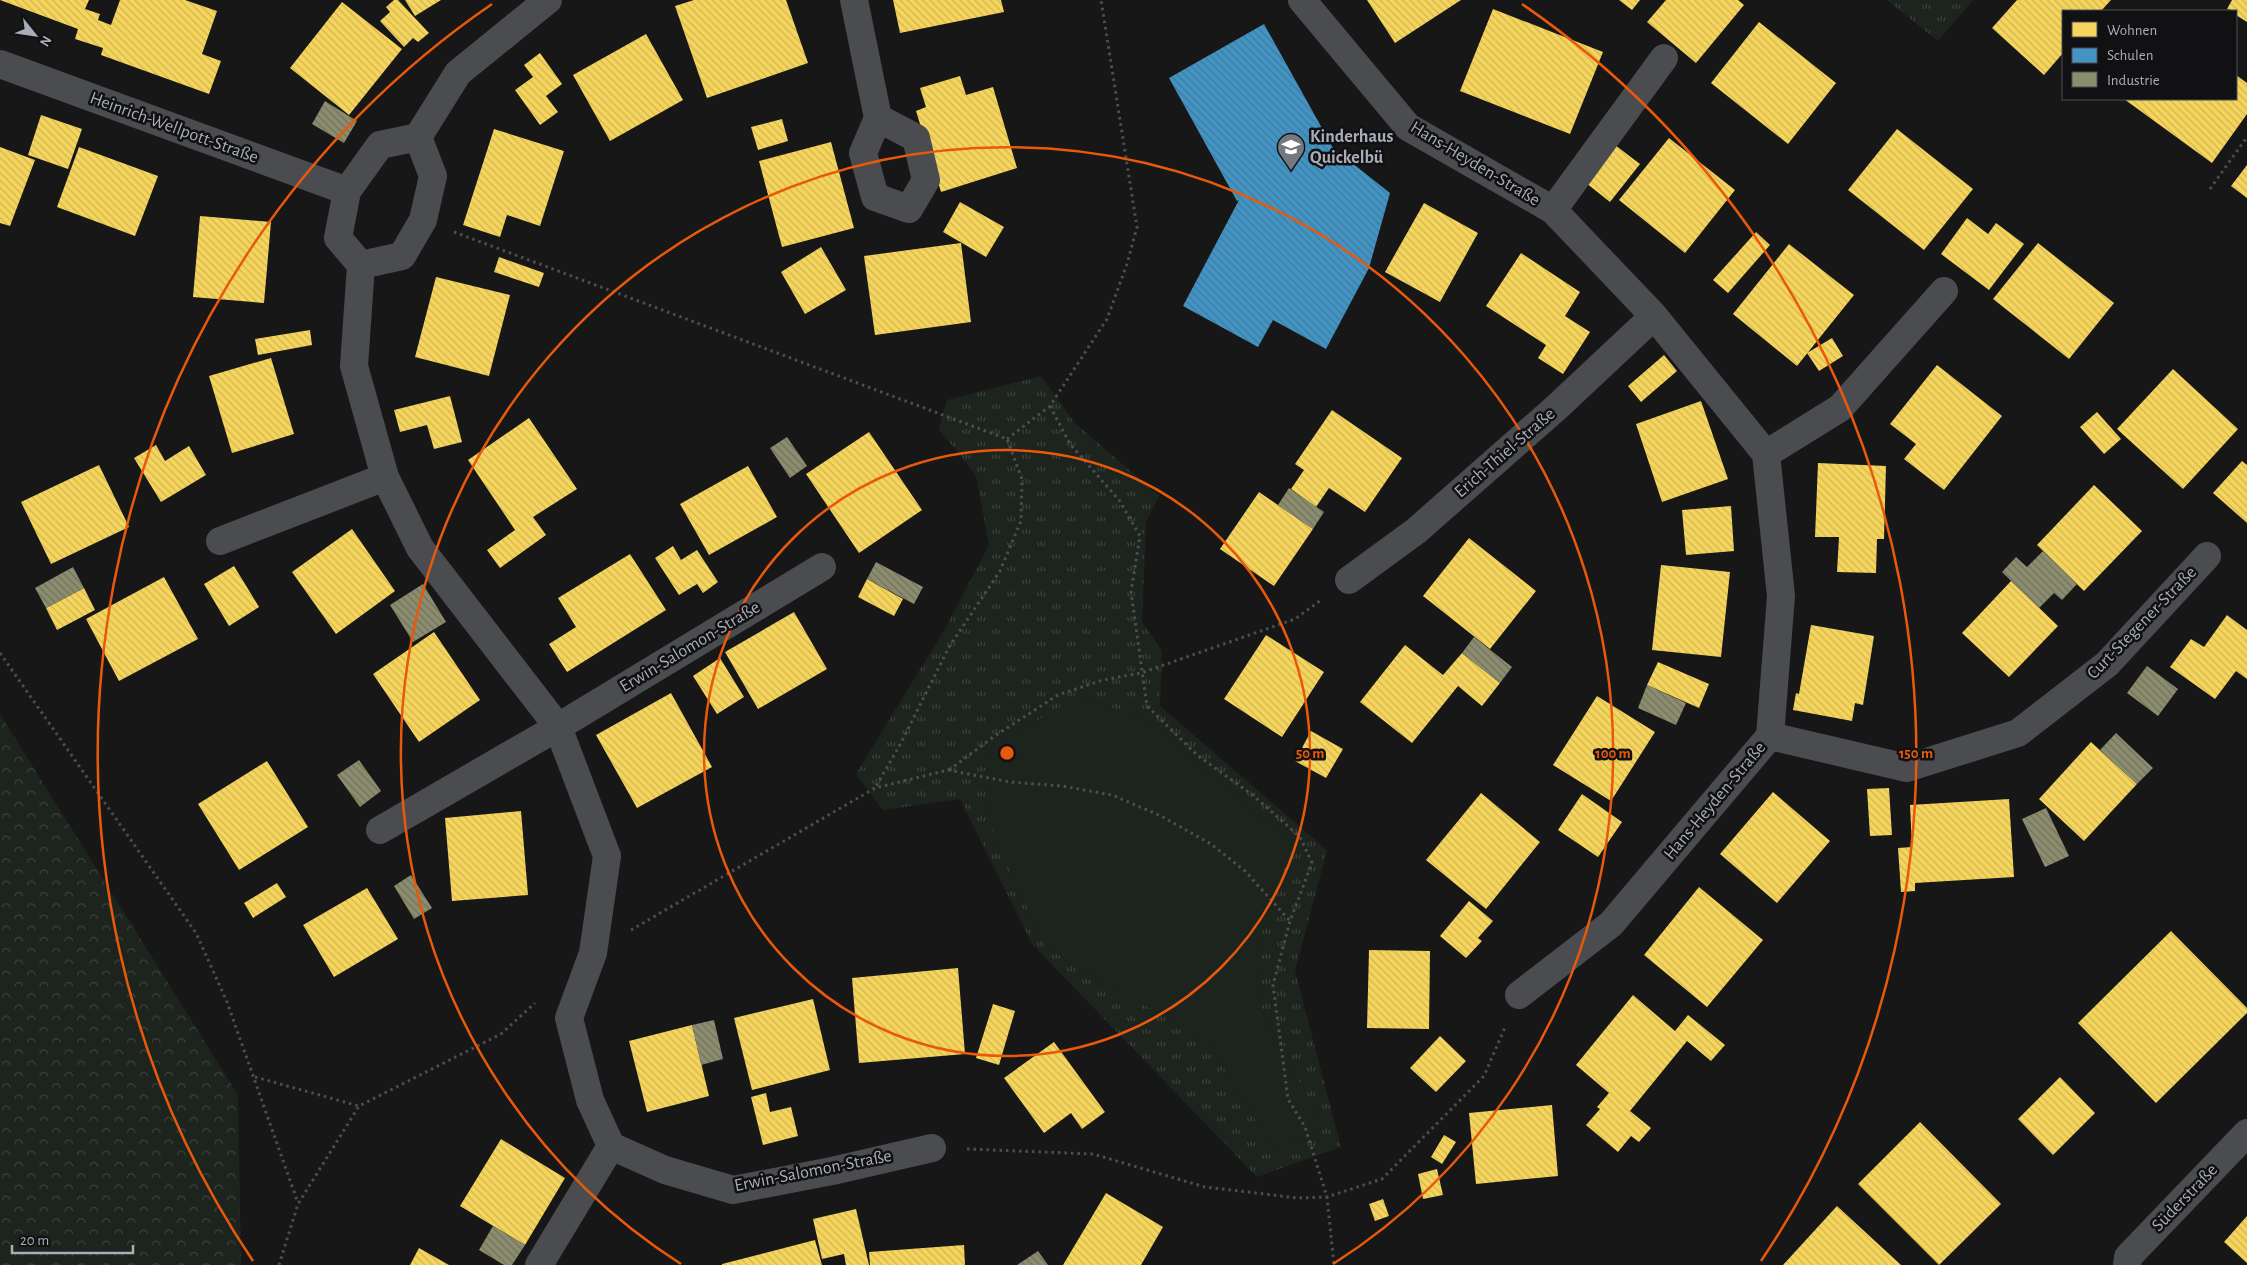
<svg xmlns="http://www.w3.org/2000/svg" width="2247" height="1265" font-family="'Alegreya Sans',sans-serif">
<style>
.grass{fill:url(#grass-tufts)}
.forest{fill:url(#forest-crowns)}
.park{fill:#1d241e}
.homes{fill:url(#homes-back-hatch)}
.schools{fill:url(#schools-back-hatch)}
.industry{fill:url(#industry-back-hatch)}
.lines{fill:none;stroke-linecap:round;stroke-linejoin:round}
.path{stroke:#4d4e52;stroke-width:3;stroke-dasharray:2.5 4;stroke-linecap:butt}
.minor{stroke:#4b4c50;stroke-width:28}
.ring{fill:none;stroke:#e8590c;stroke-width:2.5}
.labels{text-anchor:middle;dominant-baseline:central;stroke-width:5;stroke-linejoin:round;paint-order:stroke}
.street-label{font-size:18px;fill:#a8adb8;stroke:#111113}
.poi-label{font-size:18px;font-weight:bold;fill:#a8adb8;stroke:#111113;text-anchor:start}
.centre{fill:#e8590c;stroke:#111113;stroke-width:2.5}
.ring-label{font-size:15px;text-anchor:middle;font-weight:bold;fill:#e8590c;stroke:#111113;stroke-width:5;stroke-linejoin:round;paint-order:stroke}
</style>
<defs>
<pattern id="grass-tufts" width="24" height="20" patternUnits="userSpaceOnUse" patternTransform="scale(1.25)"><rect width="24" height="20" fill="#1d241e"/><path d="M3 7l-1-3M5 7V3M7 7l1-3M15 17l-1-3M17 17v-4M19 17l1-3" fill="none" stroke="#3b413d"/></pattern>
<pattern id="forest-crowns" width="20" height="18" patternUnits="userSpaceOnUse" patternTransform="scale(1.25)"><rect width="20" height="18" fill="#1d241e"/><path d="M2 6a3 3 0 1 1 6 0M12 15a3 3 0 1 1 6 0" fill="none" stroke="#3b413d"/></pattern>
<pattern id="homes-back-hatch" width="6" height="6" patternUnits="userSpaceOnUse" patternTransform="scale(1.25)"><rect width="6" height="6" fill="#f6d55c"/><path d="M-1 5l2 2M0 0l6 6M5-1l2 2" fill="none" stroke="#cfb555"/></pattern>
<pattern id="schools-back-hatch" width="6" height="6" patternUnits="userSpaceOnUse" patternTransform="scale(1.25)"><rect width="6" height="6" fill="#4393c3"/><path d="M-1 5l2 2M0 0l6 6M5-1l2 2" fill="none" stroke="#3f7ba0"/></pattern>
<pattern id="industry-back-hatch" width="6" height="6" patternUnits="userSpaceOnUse" patternTransform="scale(1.25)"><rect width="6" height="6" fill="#8c8c6e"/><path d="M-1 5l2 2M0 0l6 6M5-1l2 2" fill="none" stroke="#71725e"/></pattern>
</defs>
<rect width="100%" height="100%" fill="#171717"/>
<path class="grass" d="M1887,0h86l-35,41z
M1041,376l33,46 85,74 -13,26 -4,100 20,29 -2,55 167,144 -32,121 46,176 -84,30 -225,-233 -72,-145 -77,11 -27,-36 90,-147 43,-82 -13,-70 -37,-46 8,-29z"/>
<path class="forest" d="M0,714l238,381 3,170h-241z"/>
<path class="park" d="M1080,695l79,31 33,36 28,19 73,63 -31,88 -2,73 63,123 -49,23 -66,-109 -162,-94 -53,-113 -6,-85z"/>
<path class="homes" d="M0,0h89l-4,9 15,5 -2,6 13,5 9,-25h65l32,11 -15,43 19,7 -12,33 -108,-39 2,-7 -28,-9 3,-10z
M394,0h4l31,33 -11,9 -5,-4 -9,9 -24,-26 10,-9 -4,-5z
M405,0h36l-26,16z
M694,0h92l22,63 -101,35 -32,-92z
M893,0h108l3,12 -104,21z
M1367,0h94l-66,43z
M1619,0h21l-8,10z
M1666,0h72l6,5 -48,58 -49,-41z
M2017,0h94l-10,11h-38v42l-19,22 -52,-47z
M2232,0h15v22l-11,-7v-4l-9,-2z
M342,2l60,47 -53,66 -59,-47z
M1493,9l110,43 -33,82 -110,-43z
M1759,22l77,61 -48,61 -77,-61z
M646,34l37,66 -73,41 -37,-66z
M540,53l22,31 -16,12 12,16 -18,13 -25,-35 18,-13 -9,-12z
M2236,75l11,8v31l-35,49 -88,-64h112z
M960,76l6,19 27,-8 24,81 -76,24 -25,-81 10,-4 -6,-19z
M41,115l41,14 -14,40 -40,-14z
M782,119l6,22 -30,9 -7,-23z
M494,129l70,22 -24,75 -33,-11 -7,22 -37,-12z
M1897,129l76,60 -49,61 -76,-60z
M1669,138l66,52 -50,63 -66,-53z
M831,142l23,86 -72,19 -23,-86z
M1615,145l25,19 -30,38 -24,-19z
M0,147l35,13 -25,66 -10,-3z
M79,147l79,29 -23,60 -78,-29z
M2247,165v33l-16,-12z
M960,202l44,25 -18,30 -43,-25z
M1424,203l54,30 -38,69 -55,-30z
M200,216l71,6 -7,81 -71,-6z
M1967,218l21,16 8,-11 28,21 -35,46 -48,-36z
M1756,232l14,13 -42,48 -15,-13z
M961,243l10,79 -96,13 -11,-79z
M2038,243l76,60 -45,56 -76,-60z
M1789,244l65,51 -57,71 -64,-52z
M821,247l25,43 -41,24 -24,-42z
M1521,253l59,39 -15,24 25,16 -27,42 -25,-16 8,-13 -60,-39z
M499,257l45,16 -5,14 -45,-15z
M436,277l74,18 -21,81 -74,-19z
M310,330l2,15 -54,10 -3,-16z
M1832,338l11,18 -24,15 -12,-18z
M1664,355l13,16 -36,31 -13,-16z
M271,358l23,76 -62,19 -23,-77z
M1937,365l65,51 -58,74 -40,-31 12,-15 -26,-20z
M2173,369l65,60 -55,60 -66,-60z
M450,396l12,46 -28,7 -7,-24 -27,7 -6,-22z
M1701,401l27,78 -66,23 -26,-78z
M1332,410l70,48 -37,54 -36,-24 -13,19 -25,-18 13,-19 -9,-6z
M2097,412l24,27 -17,15 -24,-27z
M529,418l48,71 -44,28 13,18 -46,33 -13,-18 28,-20 -47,-70z
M869,432l53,78 -63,43 -53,-79z
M156,445l9,16 24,-15 17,29 -45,27 -27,-44z
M2242,461l5,4v58l-34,-30z
M1818,463l68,3 -2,73h-7l-1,34 -39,-1 2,-35h-24z
M99,465l30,62 -78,37 -30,-62z
M748,466l29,51 -68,38 -29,-51z
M2094,485l48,46 -58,60 -47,-46z
M1259,492l54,37 -39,57 -54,-37z
M1731,506l3,45 -48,4 -4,-45z
M352,529l43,62 -59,43 -44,-62z
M1469,538l67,53 -46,58 -67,-53z
M673,546l8,14 16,-10 21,32 -15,11 -6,-9 -18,11 -24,-37z
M630,554l36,56 -99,62 -18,-28 27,-17 -18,-29z
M1661,565l69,7 -9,85 -69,-7z
M234,566l25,41 -30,19 -25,-42z
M164,577l34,62 -79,42 -33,-62z
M867,579l36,20 -9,17 -36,-19z
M2011,581l47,45 -49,51 -47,-44z
M84,588l11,22 -38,20 -11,-22z
M794,612l33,57 -69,40 -33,-57z
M2227,615l20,15v49l-11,-8 -21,28 -45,-32 21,-28 13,8z
M1811,625l63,11 -11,69 -8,-2 -3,18 -59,-11 3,-17 3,1z
M434,632l46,68 -61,42 -46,-68z
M1266,635l58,37 -42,65 -58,-38z
M1405,645l38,30 19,-22 38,30 -18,23 -24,-20 -46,57 -52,-41z
M720,658l24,39 -27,17 -24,-38z
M1658,662l51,22 -10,24 -52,-23z
M671,693l41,74 -75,41 -41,-73z
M1597,696l58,36 -44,69 -58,-36z
M1311,731l32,18 -17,29 -31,-17z
M2091,742l46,42 -53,57 -45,-42z
M267,761l41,66 -69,43 -41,-66z
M1889,788l3,47 -22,1 -3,-47z
M1773,792l57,49 -53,62 -57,-49z
M1481,793l59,49 -54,67 -60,-49z
M1582,794l40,28 -24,35 -40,-27z
M2009,799l5,78 -99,6v8l-14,1 -3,-44 14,-1 -2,-42z
M521,811l7,84 -76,6 -7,-83z
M277,883l9,14 -33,21 -9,-15z
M1699,887l64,53 -56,67 -63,-52z
M367,888l31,51 -64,38 -31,-52z
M1469,901l24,20 -15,17 4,3 -16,17 -26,-22z
M2171,931l76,77v5l-91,90 -78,-80z
M1369,950l61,1 -1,78 -62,-1z
M958,968l7,86 -106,9 -7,-85z
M1633,995l42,36 13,-16 37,30 -14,16 -24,-20 -57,70 21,17 -12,14 -8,-6 -13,16 -32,-27 14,-16 -3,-2 12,-14 -33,-28z
M813,999l17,71 -78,20 -18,-72z
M993,1004l22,7 -16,54 -23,-7z
M692,1025l17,71 -62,16 -18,-71z
M1440,1036l26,25 -30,31 -26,-24z
M1054,1042l51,70 -23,17 -11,-16 -27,20 -40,-55z
M2060,1077l35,36 -42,42 -35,-36z
M766,1093l4,19 21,-5 7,29 -35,9 -12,-48z
M1552,1105l6,71 -82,8 -7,-71z
M1920,1122l81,82 -62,61 -81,-81z
M1444,1135l12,7 -14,22 -11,-7z
M501,1139l64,39 -40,67 -65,-39z
M1437,1169l6,26 -20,4 -5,-25z
M1106,1193l57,34 -22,38h-78z
M1383,1199l6,17 -14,5 -6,-17z
M1837,1206l64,59h-118z
M856,1209l13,56h-23l-2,-11 -22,5 -9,-40z
M2247,1216v47l-23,-21z
M815,1240l7,25h-100v-1z
M964,1245l1,20h-95l-1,-13z
M419,1248l30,17h-39z"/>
<path class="schools" d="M1264,24l69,124 57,45 -21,75 -43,81 -53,-29 -15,27 -75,-41 56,-106 -2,1 -68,-123z"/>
<path class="industry" d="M325,101l32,20 -13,22 -32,-19z
M787,437l20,29 -17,12 -20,-30z
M1289,488l35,24 -11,17 -35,-24z
M2043,551l34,33 -15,16 -8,-7 -15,15 -37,-36 14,-15 11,10z
M876,562l47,25 -9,17 -47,-25z
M73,567l11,21 -38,20 -11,-20z
M423,584l23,38 -33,20 -23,-37z
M1474,637l38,30 -12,16 -38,-30z
M2147,666l31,23 -20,27 -31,-23z
M1647,685l39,18 -10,22 -38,-17z
M2116,733l37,35 -16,16 -37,-34z
M359,760l22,31 -21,16 -23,-32z
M2046,808l23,48 -24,11 -23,-48z
M411,875l21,33 -18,11 -20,-33z
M714,1020l9,39 -22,6 -9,-40z
M493,1226l32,19 -13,20h-8l-25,-15z
M1038,1251l10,14h-31z"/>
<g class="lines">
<path class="path" d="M2210,189l37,-52
M454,232l553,207 15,40 -1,42 -21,50 -51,76 -48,96 -26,45
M1050,406l20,38 49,56 21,36 -9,56 16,114 50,49 57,41 46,41 12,26 -22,58 -17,64 15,114 17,28 22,70 7,68
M1007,439l43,-33 57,-87 20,-55 10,-37 -36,-227
M0,653l196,280 31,69 71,201
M949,770l47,-35 62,-40 45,-15 38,-7 154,-54 26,-19
M631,930l244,-142 73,-18 62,12 52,4 50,9 49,21 50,28 34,27 45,50
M255,1077l104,29
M967,1149l126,5 112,33 93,11 29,-1 55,-18 102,-103 22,-51
M279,1265l19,-61 61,-98 142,-72 34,-31"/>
<path class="minor" d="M854,0l24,118 -15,35 12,44 34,12 17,-29 -10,-42 -38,-20
M1302,0l106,127 145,83 101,106 112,138 15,142 -11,140 -159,188 -92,71
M0,64l347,127
M418,137l15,39 -10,44 -21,36 -41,9 -23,-27 9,-47 33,-46z
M418,137l40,-64 90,-73
M1553,210l111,-152
M361,265l-7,101 31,111 35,71 138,179 49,129 -14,97 -24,65 21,82 21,46 54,24 68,20 99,-19 100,-23
M1766,454l74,-46 104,-117
M220,541l165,-64
M1349,580l67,-49 141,-124 97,-91
M1770,736l137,32 111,-35 89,-69 100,-108
M380,830l178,-103 264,-160
M539,1265l72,-119
M2127,1265l1,-8 119,-124"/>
</g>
<g class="ring">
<circle cx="1007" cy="753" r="303"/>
<path d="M681 1264A606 606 0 1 1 1333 1264"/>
<path d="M253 1261A909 909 0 0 1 492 4M1522 4A909 909 0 0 1 1761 1261"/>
</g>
<defs>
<g id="school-pin" transform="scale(1.4375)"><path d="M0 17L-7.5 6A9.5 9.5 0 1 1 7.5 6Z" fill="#757880" stroke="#111113"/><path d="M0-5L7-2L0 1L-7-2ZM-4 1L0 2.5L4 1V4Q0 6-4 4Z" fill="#fff"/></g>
</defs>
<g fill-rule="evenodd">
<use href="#school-pin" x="1291" y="147"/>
</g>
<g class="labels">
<g class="street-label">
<text transform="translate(174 128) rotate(20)">Heinrich-Wellpott-Straße</text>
<text transform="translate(1475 164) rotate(31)">Hans-Heyden-Straße</text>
<text transform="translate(1505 453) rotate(-41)">Erich-Thiel-Straße</text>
<text transform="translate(2142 623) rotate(-46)">Curt-Stegener-Straße</text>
<text transform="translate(690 647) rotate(-31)">Erwin-Salomon-Straße</text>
<text transform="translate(1715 801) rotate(-50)">Hans-Heyden-Straße</text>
<text transform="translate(813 1171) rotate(-11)">Erwin-Salomon-Straße</text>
<text transform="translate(2185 1198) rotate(-46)">Süderstraße</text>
</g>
<g class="poi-label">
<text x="1310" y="137">Kinderhaus<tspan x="1310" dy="21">Quickelbü</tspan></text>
</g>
</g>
<circle cx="1007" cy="753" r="8" class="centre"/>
<g class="ring-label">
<text x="1310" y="758">50 m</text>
<text x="1613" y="758">100 m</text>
<text x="1916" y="758">150 m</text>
</g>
<rect x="2062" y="10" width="175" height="90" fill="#111113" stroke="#4d4f55"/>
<rect x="2072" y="22" width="25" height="15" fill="#f6d55c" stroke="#4d4f55"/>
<text x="2107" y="35" font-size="15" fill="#a8adb8">Wohnen</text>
<rect x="2072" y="48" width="25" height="15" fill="#4393c3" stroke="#4d4f55"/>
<text x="2107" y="60" font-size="15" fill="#a8adb8">Schulen</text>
<rect x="2072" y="72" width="25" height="15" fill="#8c8c6e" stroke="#4d4f55"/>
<text x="2107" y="85" font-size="15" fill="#a8adb8">Industrie</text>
<g transform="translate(35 35) rotate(120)" stroke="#111113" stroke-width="4" paint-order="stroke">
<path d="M0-4L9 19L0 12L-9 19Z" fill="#a8adb8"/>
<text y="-8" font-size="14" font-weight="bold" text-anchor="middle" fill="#a8adb8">N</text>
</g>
<path d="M12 1245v8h121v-8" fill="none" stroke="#a8adb8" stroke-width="2.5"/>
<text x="20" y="1245" font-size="15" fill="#a8adb8" stroke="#111113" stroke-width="4" paint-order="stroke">20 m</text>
</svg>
